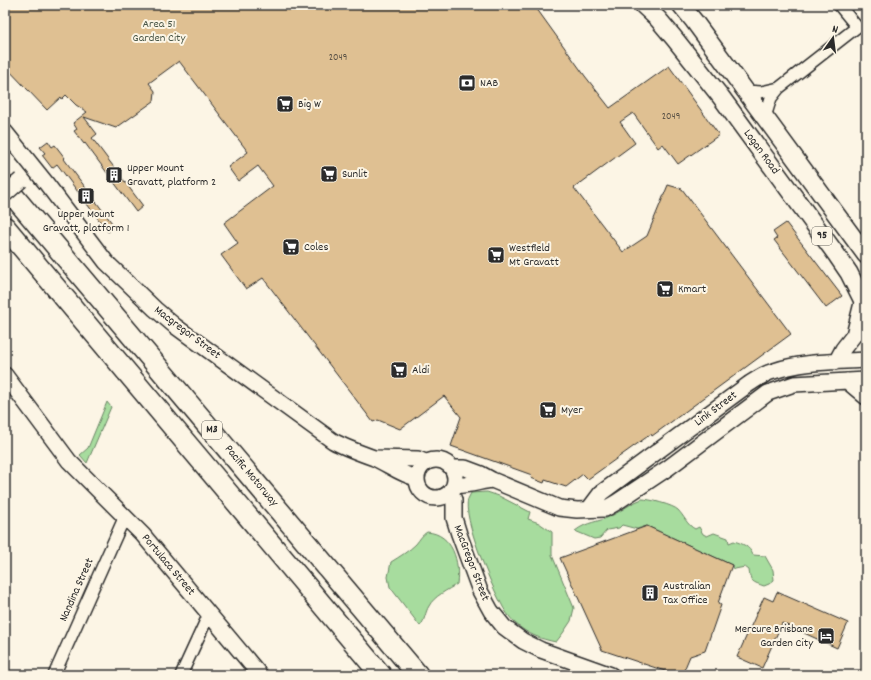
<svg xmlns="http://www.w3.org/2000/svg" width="871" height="680" font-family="Dekko,sans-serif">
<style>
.green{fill:#a7dc9e;stroke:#698464}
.building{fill:#dfc092;stroke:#2b2b2b}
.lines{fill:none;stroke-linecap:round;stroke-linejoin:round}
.street-casing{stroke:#2b2b2b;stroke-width:14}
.secondary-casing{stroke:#2b2b2b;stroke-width:18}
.primary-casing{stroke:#2b2b2b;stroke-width:20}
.highway-casing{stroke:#2b2b2b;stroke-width:23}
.street{stroke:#fcf5e5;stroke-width:11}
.secondary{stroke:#fcf5e5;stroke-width:15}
.primary{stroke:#fcf5e5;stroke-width:17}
.highway{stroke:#fcf5e5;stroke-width:20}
.secondary-bridge-casing{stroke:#2b2b2b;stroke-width:18;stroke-linecap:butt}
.secondary-bridge{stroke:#fcf5e5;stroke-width:15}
.labels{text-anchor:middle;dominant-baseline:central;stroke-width:4;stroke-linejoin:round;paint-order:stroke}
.number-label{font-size:10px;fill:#585045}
.shield{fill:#fcf5e5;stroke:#6a6863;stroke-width:1}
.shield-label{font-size:11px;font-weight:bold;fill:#2b2b2b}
.park-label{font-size:12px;fill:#4a5748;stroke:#fcf5e5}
.poi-label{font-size:12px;fill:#2b2b2b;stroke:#fcf5e5;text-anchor:start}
.street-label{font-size:12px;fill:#2b2b2b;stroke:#fcf5e5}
</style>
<rect width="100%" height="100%" fill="#fcf5e5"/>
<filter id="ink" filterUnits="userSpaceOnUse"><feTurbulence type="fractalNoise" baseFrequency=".025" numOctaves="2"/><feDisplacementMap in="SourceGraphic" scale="8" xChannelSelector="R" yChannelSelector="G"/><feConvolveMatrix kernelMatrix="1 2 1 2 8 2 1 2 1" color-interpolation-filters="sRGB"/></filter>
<g filter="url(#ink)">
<path class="green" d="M107,402l4,5 -24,56 -7,-8 8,-7z
M487,492l12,4 31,16 -2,7 11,4 13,9v23l22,53 -3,13 -8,12 -7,9c-16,-3 -29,-8 -41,-19 -5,-5 -11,-13 -14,-20 -10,-18 -39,-86 -33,-104 1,-2 2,-4 3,-6z
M642,499c7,0 31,6 36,11 6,6 9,15 17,19l4,-2 4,7 4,2 7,-3 14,5 1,5 5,-2c9,3 15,5 19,14l12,1 8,14 1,10 -5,4 -5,2c-11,-4 -14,-4 -15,-16l-4,-3 -10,2h-2l-1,-4 -85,-39 -10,3 -15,-4 -3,3 -12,2 -7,8 -6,1 -19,-8c13,-10 22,-8 36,-15 11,-5 19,-13 31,-17z
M427,532c26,2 33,30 30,52 -9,6 -23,12 -28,22 -4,6 -4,15 -9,20l-30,-39 -2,-10 3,-15c8,-5 18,-11 25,-18 4,-5 6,-9 11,-12z"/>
<path class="building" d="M5,5h529l51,71 25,32 59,-42 50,69 -41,29 -15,-20 -5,4 -25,-35 -13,9 15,21 -61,45 49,64 24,-16 21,-51 14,4 109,145 -139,102 -1,-2 -63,45 -5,-5 -17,13 -21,-7 -1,3 -13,-5 1,-3 -81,-29 10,-29 -17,-21 -44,33 -22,-9 -5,2 -110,-144 -17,11 -25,-34 17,-12 -14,-20 49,-37 -15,-20 -20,15 -10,-14 20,-15 -69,-91 -30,22 6,8 -1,10 -38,27 -32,-11 13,17 -5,4 51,68 -7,6 -51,-69 -1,1 -10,-13 3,-2 -4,-6 14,-11 -11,-7 -10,-10 -4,4 -1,-2 -14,13 -42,-44z
M48,141l4,6 3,-2 10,13 -1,1 51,68 -7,5 -51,-68 -5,4 -10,-13 3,-2 -5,-6z
M786,223l56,73 -16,12 -52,-68 3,-2 -4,-6z
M647,526l85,39 -14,38 3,2 -16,46 -15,5 -8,19h-5l-75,-25 -42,-92z
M777,592l71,31 -11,25 -55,-25 -20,45 -25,-11 27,-60 9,4z"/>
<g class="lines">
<g class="street-casing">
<path id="street" d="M746,91l15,1 18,-4
M765,117l6,-19 8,-10 78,-61 -18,-22
M54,675l71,-159
M181,675l28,-61"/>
</g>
<g class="secondary-casing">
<path id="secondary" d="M5,132l41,51 60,79 49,47 20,17 158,115c13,7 27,12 41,17 14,6 26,16 42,20
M836,362l7,-13 11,-14 9,-36
M5,375l64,86 74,74 117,140
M847,381l19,16
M375,458l43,1 7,3
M417 479a19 19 0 1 1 38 0a19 19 0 1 1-38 0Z
M452,468h13l16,6 11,6 67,28 18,2 28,-1 12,-7 51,-34 100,-75 26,-9 72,-4
M454,485c9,2 28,-4 38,-5
M451,492l3,8v18l5,16 21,57 11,20 13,16 19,14 18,9 70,25
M589,509l12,-16 148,-109c8,-5 16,-11 25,-13 29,-10 62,-9 92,-11"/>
</g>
<g class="primary-casing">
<path id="primary" d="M643,5l15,14 16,19 47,59 115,157 13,19 17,34
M681,5l13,16 172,234"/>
</g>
<g class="highway-casing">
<path id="highway" d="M5,186l413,489
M5,227l376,448"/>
</g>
<use href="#street" class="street"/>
<use href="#secondary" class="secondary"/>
<use href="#primary" class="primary"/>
<use href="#highway" class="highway"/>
<g class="secondary-bridge-casing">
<path id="secondary-bridge" d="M5,194l16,-14"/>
</g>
<use href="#secondary-bridge" class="secondary-bridge"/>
</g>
</g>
<defs>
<g id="bank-square" transform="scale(0.9)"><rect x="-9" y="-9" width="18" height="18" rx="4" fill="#2b2b2b" stroke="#fcf5e5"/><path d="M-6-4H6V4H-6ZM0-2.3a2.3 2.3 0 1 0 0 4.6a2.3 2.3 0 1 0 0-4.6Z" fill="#fff"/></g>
<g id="supermarket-square" transform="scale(0.9)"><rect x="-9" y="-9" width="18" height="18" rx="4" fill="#2b2b2b" stroke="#fcf5e5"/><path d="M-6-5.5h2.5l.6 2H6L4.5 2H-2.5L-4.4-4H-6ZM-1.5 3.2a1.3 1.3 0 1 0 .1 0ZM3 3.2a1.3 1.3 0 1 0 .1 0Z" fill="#fff"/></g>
<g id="building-square" transform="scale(0.9)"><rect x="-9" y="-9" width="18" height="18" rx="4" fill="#2b2b2b" stroke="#fcf5e5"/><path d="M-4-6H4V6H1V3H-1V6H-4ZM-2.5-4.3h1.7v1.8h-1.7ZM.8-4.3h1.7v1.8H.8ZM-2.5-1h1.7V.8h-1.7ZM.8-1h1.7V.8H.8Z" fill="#fff"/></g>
<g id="hotel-square" transform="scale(0.9)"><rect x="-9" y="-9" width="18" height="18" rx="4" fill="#2b2b2b" stroke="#fcf5e5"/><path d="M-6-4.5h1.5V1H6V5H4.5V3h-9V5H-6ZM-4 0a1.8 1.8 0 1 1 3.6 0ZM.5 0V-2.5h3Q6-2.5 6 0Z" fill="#fff"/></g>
</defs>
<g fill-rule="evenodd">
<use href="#bank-square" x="467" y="83"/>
<use href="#supermarket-square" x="285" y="104"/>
<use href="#supermarket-square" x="329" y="174"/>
<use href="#building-square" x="114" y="175"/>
<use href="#building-square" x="86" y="196"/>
<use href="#supermarket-square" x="291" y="247"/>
<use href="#supermarket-square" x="496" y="255"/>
<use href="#supermarket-square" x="665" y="289"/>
<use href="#supermarket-square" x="399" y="370"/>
<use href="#supermarket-square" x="548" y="410"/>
<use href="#building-square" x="650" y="593"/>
<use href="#hotel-square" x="826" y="636"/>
</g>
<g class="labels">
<g class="number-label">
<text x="338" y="58">2049</text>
<text x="671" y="117">2049</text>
</g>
<g class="shield">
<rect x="812" y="227" width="20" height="18" rx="3"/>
<rect x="202" y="421" width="20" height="18" rx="3"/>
</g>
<g class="shield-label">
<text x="822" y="236">95</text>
<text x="212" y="430">M3</text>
</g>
<g class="park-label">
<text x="159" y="24">Area 51<tspan x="159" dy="14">Garden City</tspan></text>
</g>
<g class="poi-label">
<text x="480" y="83">NAB</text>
<text x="298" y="104">Big W</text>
<text x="127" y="168">Upper Mount<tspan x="127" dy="14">Gravatt, platform 2</tspan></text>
<text x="342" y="174">Sunlit</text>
<text x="86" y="214" text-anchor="middle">Upper Mount<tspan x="86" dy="14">Gravatt, platform 1</tspan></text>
<text x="304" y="247">Coles</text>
<text x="509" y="248">Westfield<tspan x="509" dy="14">Mt Gravatt</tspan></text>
<text x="678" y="289">Kmart</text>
<text x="412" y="370">Aldi</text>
<text x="561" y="410">Myer</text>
<text x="663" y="586">Australian<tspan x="663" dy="14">Tax Office</tspan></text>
<text x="813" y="629" text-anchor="end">Mercure Brisbane<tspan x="813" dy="14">Garden City</tspan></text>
</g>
<g class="street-label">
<text transform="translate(761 152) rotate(54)">Logan Road</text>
<text transform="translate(187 333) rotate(37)">Macgregor Street</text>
<text transform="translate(716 409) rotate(-37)">Link Street</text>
<text transform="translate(251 476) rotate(50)">Pacific Motorway</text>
<text transform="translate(471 563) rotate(69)">MacGregor Street</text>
<text transform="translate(168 565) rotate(50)">Portulaca Street</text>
<text transform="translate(77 590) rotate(-66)">Nandina Street</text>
</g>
</g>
<rect width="871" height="680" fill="none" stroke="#fcf5e5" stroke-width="20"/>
<rect x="10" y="10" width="851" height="660" fill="none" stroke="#2b2b2b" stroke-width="1.5" filter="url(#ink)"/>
<g transform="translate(833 38) rotate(14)" stroke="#fcf5e5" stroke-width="3" paint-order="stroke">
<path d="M0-3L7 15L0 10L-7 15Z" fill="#2b2b2b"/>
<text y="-6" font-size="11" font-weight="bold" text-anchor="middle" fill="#2b2b2b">N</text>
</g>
</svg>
